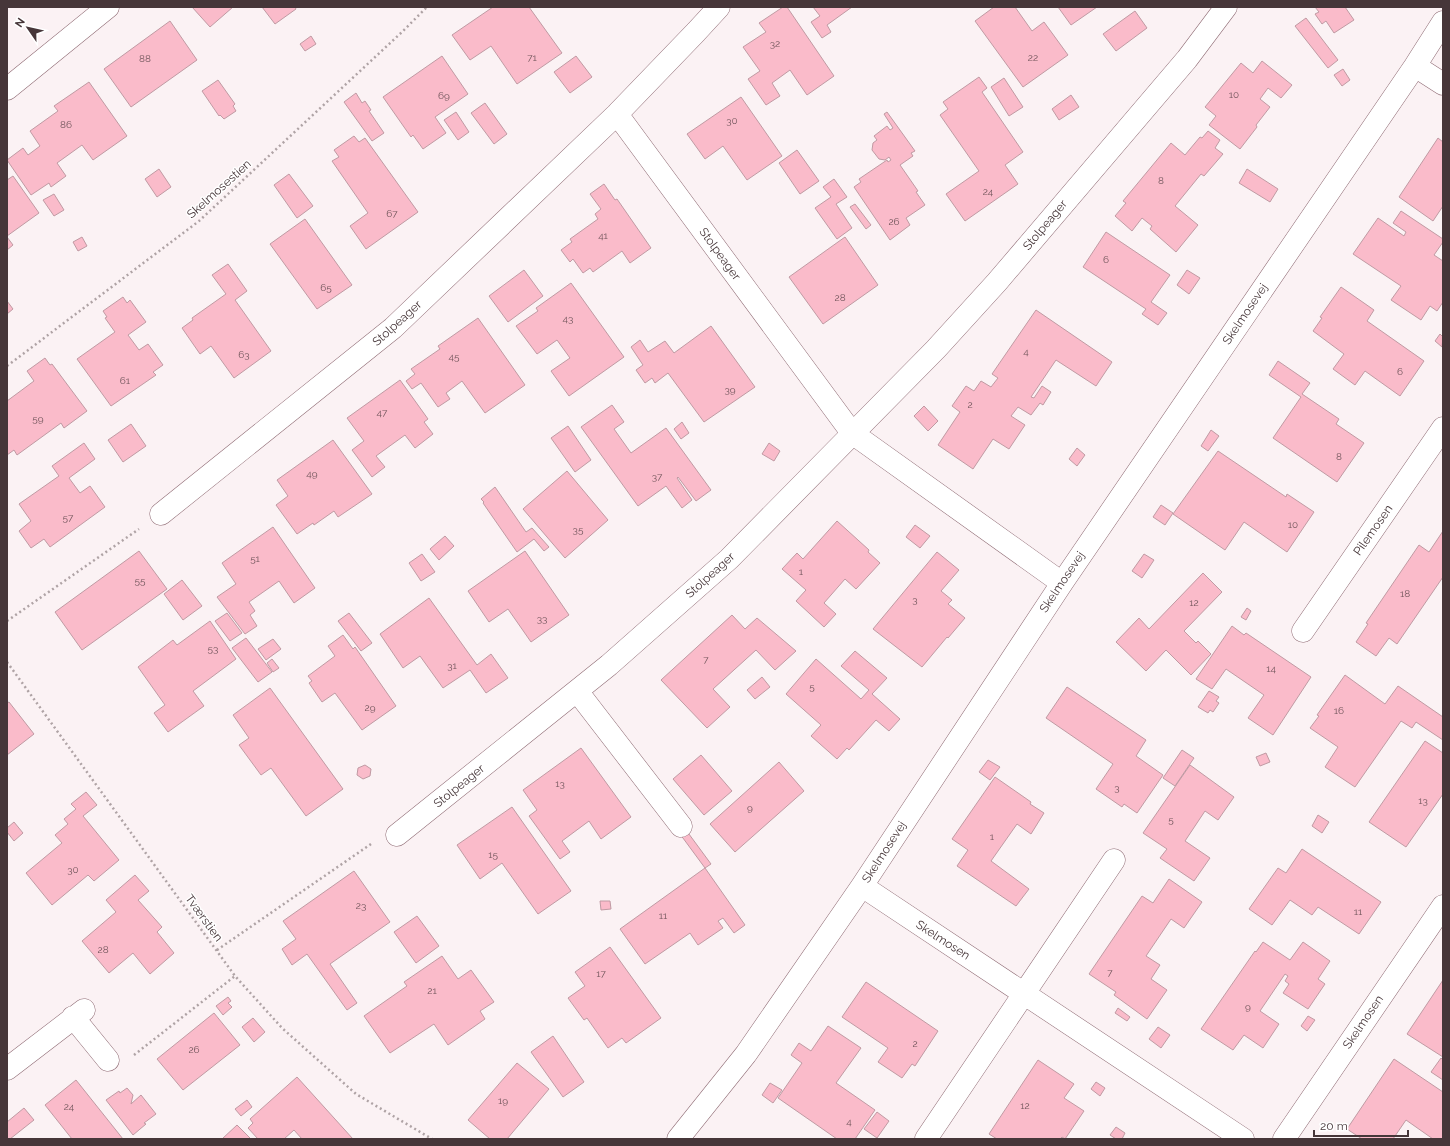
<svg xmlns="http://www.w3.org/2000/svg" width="1450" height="1146" font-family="Raleway,sans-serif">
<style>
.building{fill:#fabbca;stroke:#c09aa3}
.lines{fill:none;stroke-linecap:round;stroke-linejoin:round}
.minor-casing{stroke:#8f6b74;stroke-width:23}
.path{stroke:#afa3a5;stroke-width:2.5;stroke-dasharray:2 3;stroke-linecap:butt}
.minor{stroke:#fff;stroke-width:22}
.labels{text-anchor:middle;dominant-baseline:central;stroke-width:3;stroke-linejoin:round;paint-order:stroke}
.number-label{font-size:10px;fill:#73575d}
.street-label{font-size:12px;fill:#463639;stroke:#fff}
</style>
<rect width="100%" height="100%" fill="#fbf2f4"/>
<path class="building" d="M192,7h41l-23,20z
M262,7h33l1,2 -21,15z
M493,7h36l33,46 -45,31 -26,-38 -21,14 -18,-25z
M783,7h4l47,69 -27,19 -17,-25 -18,13 8,13 -14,9 -18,-26 12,-8 -17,-24 23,-15 -7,-9z
M813,7h39l-25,18 4,7 -9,6 -11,-16 9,-6z
M994,7h21l17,24 12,-9 24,33 -45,32 -48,-66z
M1058,7h39l-26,18z
M1315,7h30l9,13 -20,13 -8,-12 -4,3 -7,-10 4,-2z
M1135,11l12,17 -31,23 -13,-17z
M1306,18l32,42 -10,8 -33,-42z
M170,21l27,39 -66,47 -27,-38z
M311,36l5,8 -11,7 -5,-7z
M442,56l26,38 -33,23 11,16 -23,16 -10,-14 -2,2 -28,-40z
M576,56l16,21 -22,16 -16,-21z
M1262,61l30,24 -11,13 -13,-10 -8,11 10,8 -14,18 1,2 -17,22 -31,-24 7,-9 -11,-9 36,-44 12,10z
M1343,69l7,11 -8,6 -8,-11z
M979,77l8,11 -5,4 41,60 -18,13 13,19 -53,37 -19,-27 33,-23 -39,-56 8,-6 -5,-7z
M1004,78l19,29 -14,9 -18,-29z
M218,80l17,24 -2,2 3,5 -12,8 -4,-4 -1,1 -17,-25z
M89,82l38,54 -34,24 -11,-15 -25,18 9,13 -15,11 -2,-4 -18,12 -24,-35 16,-12 5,7 12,-9 -10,-15 28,-20 -4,-5z
M356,93l6,10 3,-2 6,9 -2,1 15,22 -12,8 -28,-39z
M1071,95l8,12 -20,13 -7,-11z
M741,97l41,59 -35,24 -24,-34 -18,13 -18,-25z
M485,103l22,31 -13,10 -23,-31z
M456,112l13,20 -11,8 -14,-20z
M887,112l28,39 -4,2 2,3 -13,9 18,26 -2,1 9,13 -19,13 4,7 -20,15 -36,-53 7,-5 -2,-3 28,-19 1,2 3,-2 -2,-3 -4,3 -6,-1 -7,-9 1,-7 4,-3 -3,-4 13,-10 3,4 3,-2 -9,-14z
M1208,131l12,9 -5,8 8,6 -19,22 -3,-2 -26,32 23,19 -22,27 -26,-23 2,-3 -10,-8 -10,13 -17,-15 11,-13 -3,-2 48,-58 14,12 15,-18 2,1z
M354,136l5,6 6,-4 53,74 -52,37 -16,-23 18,-13 -36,-52 7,-4 -5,-7z
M1438,138l5,4v64l-10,15 -34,-24z
M797,150l22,31 -19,13 -21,-31z
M159,169l12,18 -14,10 -12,-18z
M1247,169l31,20 -8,13 -31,-19z
M289,174l24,32 -16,12 -23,-33z
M13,176l26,37 -32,23v-56z
M834,179l13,18 -11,7 16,24 -15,11 -22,-31 16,-11 -8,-10z
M604,184l11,16 2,-1 34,49 -21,15 -8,-12 -29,21 -3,-4 -7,5 -10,-14 -3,3 -9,-12 11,-8 -2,-3 28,-20 -3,-5 6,-5 -11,-15z
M54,194l10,16 -10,6 -11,-16z
M855,204l16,21 -5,4 -16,-22z
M1401,211l42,28v3l-9,13 9,6v41l-6,9 -7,-5 -9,14 -30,-20 10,-14 -48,-32 25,-36 26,18 2,-4 -13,-9z
M305,219l47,66 -35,24 -47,-65z
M1106,232l64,43 -19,27 16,11 -9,12 -16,-11 4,-5 -63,-42z
M7,237l6,8 -6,5z
M82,237l5,9 -9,5 -5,-9z
M845,237l33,48 -55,39 -34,-47z
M228,264l19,27 -12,9 36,51 -37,27 -23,-32 -11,8 -18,-26 11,-8 -1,-2 34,-24 -14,-19z
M524,270l19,26 -35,26 -19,-26z
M1187,270l13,8 -11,16 -12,-9z
M571,283l53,74 -55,39 -18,-25 19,-13 -13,-18 -20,14 -21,-28 22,-15 -2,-3z
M1341,287l33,23 -7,11 57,40 -24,35 -35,-25 -10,14 -22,-16 11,-15 -31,-23 9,-13 -2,-1z
M123,297l4,6 3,-3 16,22 -18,13 11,15 9,-6 15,21 -10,7 3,3 -45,31 -34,-47 38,-27 -10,-14 2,-1 -4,-6z
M7,301l6,8 -6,5z
M1036,310l76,52 -16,24 -40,-26 -25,37 3,1 8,-12 9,6 -8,13 -3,-2 -9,12 -13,-8 -7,9 14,9 -16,24 -16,-10 -20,30 -35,-24 22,-33 -8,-6 14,-20 8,5 7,-10 10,6 7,-9 -6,-4z
M478,318l47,67 -40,28 -23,-32 -16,12 4,6 -12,8 -17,-24 -9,6 -6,-8 9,-7 -4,-5 29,-20 -2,-3z
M711,326l44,61 -51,35 -36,-49 -13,10 -3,-5 -7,5 -9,-13 7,-5 -12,-18 9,-7 8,12 17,-11 9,12z
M1440,334l3,3 -1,10 -7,-6z
M45,358l5,7 2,-1 35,47 -23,17 -3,-5 -44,32 -3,-5 -7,5v-54l27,-20 -7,-10z
M1278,361l32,22 -8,11 37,25 -3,5 28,19 -27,39 -64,-44 28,-41 -32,-22z
M400,380l28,39 -4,3 9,12 -18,14 -10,-13 -29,21 9,11 -13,10 -20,-27 12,-9 -17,-23z
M612,405l12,17 -10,7 17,24 35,-25 45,62 -15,11 -18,-24 -1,1 15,22 -10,8 -16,-22 -28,20 -57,-79z
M924,406l14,15 -10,10 -14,-15z
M682,422l7,11 -8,6 -7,-10z
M131,424l15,22 -23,16 -15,-22z
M568,426l23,34 -16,12 -24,-34z
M1211,430l8,6 -11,15 -7,-5z
M333,440l39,54 -34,23 -4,-6 -20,14 -1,-2 -16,11 -21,-29 12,-9 -11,-16z
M84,443l11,16 -26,19 11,15 10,-7 15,21 -55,40 -6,-8 -13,9 -12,-17 12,-10 -12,-17 40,-28 -7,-10z
M769,443l11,8 -6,10 -12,-7z
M1077,448l8,7 -8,11 -8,-7z
M1218,451l68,46 1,-3 27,18 -27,40 -43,-30 -19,28 -52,-36z
M567,471l41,49 -43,38 -42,-49z
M495,487l31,45 6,-4 17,19 -5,4 -10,-12 -17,13 -34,-49 1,-1 -3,-3z
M1161,505l12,8 -8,12 -12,-8z
M837,521l32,29 -1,2 12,11 -24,26 -11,-10 -21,24 12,11 -12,13 -28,-26 10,-11 -24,-21 15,-16 6,6z
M915,525l15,11 -10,12 -14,-11z
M273,527l42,61 -21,15 -15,-22 -30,21 6,9 -5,4 7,11 -12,8 -28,-37 19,-13 -14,-21z
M1443,531v46l-46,67 -8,-6 -13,18 -20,-14 12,-18 -2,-1 53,-78 10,7z
M445,536l9,10 -15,14 -9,-11z
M139,551l28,38 -85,61 -27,-38z
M525,551l44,64 -38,27 -23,-33 -19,13 -21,-31z
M937,552l22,18 -18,21 11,9 -4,4 17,14 -17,20 -1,-1 -25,30 -49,-38z
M422,554l13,18 -14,9 -12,-18z
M1144,554l10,6 -12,18 -10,-7z
M1203,573l19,19 -38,39 12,12 2,-2 13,13 -20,21 -25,-25 -20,21 -30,-29 23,-24 10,11z
M182,580l20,26 -19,14 -19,-26z
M429,598l48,67 14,-11 17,24 -22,15 -16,-23 -27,18 -23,-32 -17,12 -23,-34z
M1247,608l4,3 -5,9 -5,-3z
M227,613l15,20 -12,8 -15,-20z
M349,613l23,30 -11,8 -23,-30z
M732,615l13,14 12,-11 39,33 -21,19 -19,-20 -43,39 17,18 -23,21 -46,-48z
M210,621l26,38 -43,32 11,15 -36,26 -14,-19 11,-8 -27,-38 35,-27 4,5z
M1232,626l12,9 2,-2 65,44 -38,58 -25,-17 16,-23 -38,-26 -14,20 -16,-10z
M343,635l10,14 2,-2 41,59 -34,24 -27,-37 -13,9 -13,-19 3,-2 -4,-5 27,-20 -7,-10z
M246,638l26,34 -14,10 -26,-34z
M273,639l8,10 -15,11 -8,-11z
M855,651l32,27 -15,16 28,25 -11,12 -13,-11 -27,30 -2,-2 -10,11 -26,-23 10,-11 -35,-31 30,-35 45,40 8,-9 -28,-24z
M272,659l7,9 -6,4 -6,-9z
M1345,675l40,29 13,-18 45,31v23l-27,-18 -4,6 -11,-7 -46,66 -30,-20 13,-20 -28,-19 9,-12 -2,-1z
M762,677l8,10 -15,12 -8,-9z
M1067,687l79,53 -10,16 27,19 -26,38 -13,-9 -2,3 -26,-18 17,-25 -67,-46z
M270,688l73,101 -37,27 -35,-48 -10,7 -22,-30 10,-7 -16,-23z
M1209,691l10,6 -3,4 3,2 -6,9 -3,-2 -2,3 -10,-6z
M9,702l25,32 -27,21v-52z
M1425,741l18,12v41l-37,53 -37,-25z
M581,748l50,69 -30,22 -12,-18 -27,20 8,11 -10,7 -31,-43 8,-6 -14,-20z
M1182,750l12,8 -19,28 -12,-8z
M1266,753l4,9 -10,4 -4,-9z
M701,755l31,36 -28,24 -31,-36z
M988,760l12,7 -10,13 -11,-8z
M779,762l25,29 -69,61 -25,-28z
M365,765l6,4 -1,7 -7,3 -6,-4 1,-7z
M1190,765l44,32 -16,23 -13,-9 -20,30 25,17 -16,23 -34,-23 7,-9 -24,-16z
M995,777l36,25 -1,2 14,9 -13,21 -14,-10 -26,37 38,28 -13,17 -59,-40 11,-16 -16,-11z
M86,792l11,13 -14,11 36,44 -25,21 -6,-6 -36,30 -26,-32 36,-30 -7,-8 13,-11 -4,-5 12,-10 -5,-5z
M512,807l59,84 -33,23 -36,-51 -22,16 -23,-34z
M1318,815l11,7 -7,11 -10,-7z
M14,822l9,11 -9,8 -7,-9v-4z
M686,830l25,34 -6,4 -25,-34z
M1302,849l79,53 -22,32 -41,-27 -6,8 -22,-15 -18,25 -23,-16 29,-41 8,5z
M705,868l40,57 -11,8 -11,-15 -5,3 5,7 -25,17 -8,-12 -45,31 -25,-35z
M354,871l36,51 -60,42 27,39 -10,7 -40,-56 -15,11 -10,-16 14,-10 -13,-18z
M135,875l14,16 -11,9 24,27 -5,5 17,21 -24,21 -17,-21 -24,20 -27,-32 34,-29 -10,-12z
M1169,879l33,23 -18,26 -13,-9 -25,37 14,9 -9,14 16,11 -20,29 -33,-24 2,-3 -27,-18 53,-78 11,7z
M600,901h10l1,8 -10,1z
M417,916l22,30 -23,17 -22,-31z
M1263,942l27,18 13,-18 27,19 -12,18 7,5 -17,25 -25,-16 6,-9 -4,-3 3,-5 -3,-2 -25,37 19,13 -16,24 -19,-13 -11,15 -32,-21 54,-78 1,1z
M610,947l51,71 -35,25 -4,-5 -14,10 -21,-30 -3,2 -16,-22 17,-12 -10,-14z
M442,956l16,23 13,-9 23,32 -14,9 5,8 -37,26 -14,-21 -44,29 -26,-37 43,-30 -3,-4z
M1443,980v77l-36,-23z
M866,982l72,49 -23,35 -3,-2 -10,14 -24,-16 10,-14 -46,-31z
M228,997l3,4 -3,2 4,4 -9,8 -7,-9z
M1118,1008l12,9 -3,4 -12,-8z
M214,1013l26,32 -57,45 -26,-31z
M1308,1016l7,4 -8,11 -6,-5z
M253,1018l12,14 -11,10 -12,-15z
M828,1026l33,22 -25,35 39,27 -20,29h-18l-59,-41 24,-35 -11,-8 8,-12 12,8z
M1158,1027l12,8 -9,13 -12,-9z
M553,1036l31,46 -21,15 -32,-45z
M1441,1058l2,2v20l-12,-8z
M1394,1059l49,33v47h-10l-27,-19 -13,19h-31l-15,-10z
M1038,1060l36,24 -10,14 20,13 -19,28 -3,-2 -2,2h-63l-8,-5z
M517,1063l32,26 -42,50h-17l-22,-19z
M297,1077l56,62h-51l-8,-9 -10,9h-26l-10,-11 5,-5 -3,-4z
M76,1080l47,59h-51l-27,-34z
M1096,1082l9,6 -5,8 -9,-7z
M770,1083l12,7 -9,13 -11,-8z
M127,1088l6,7 -2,9 10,-9 15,19 -12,9 2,1 -13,11 -27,-35 13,-9 1,2z
M247,1100l5,7 -11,9 -6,-7z
M24,1108l10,12 -24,19h-3v-17z
M877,1112l12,9 -12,17 -13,-9z
M237,1125l14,14h-29z
M1116,1127l9,6 -3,6h-6l-6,-4z"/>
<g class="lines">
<g class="minor-casing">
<path id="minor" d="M1415,66l28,18
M7,89l101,-82
M617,114l235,319 210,150
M161,514l232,-186 224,-214 79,-82 23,-25
M1303,631l140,-203
M577,691l104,135
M397,835l212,-170 120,-106 207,-210 61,-67 190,-223 39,-52
M862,886l381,253
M73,1017l35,43
M7,1069l77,-59
M678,1139l68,-85 116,-168 200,-303 353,-517 28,-44
M926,1139l188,-279
M1284,1139l159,-233"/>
</g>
<path class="path" d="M7,366l192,-145 203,-189 25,-25
M7,621l132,-92
M7,662l228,314 47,52 74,66 76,45
M217,950l154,-106
M134,1055l101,-79"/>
<use href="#minor" class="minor"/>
</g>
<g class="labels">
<g class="number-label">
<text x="775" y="43">32</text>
<text x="532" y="57">71</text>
<text x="1033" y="57">22</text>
<text x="145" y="58">88</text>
<text x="1234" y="94">10</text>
<text x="444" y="95">69</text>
<text x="732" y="120">30</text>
<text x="66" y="124">86</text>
<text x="1161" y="180">8</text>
<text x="988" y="191">24</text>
<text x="392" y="213">67</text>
<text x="894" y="221">26</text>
<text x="603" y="235">41</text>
<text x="1106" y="259">6</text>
<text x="326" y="287">65</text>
<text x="840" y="297">28</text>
<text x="568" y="318">43</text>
<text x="1026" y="351">4</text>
<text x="244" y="354">63</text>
<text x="454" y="356">45</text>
<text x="1400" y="371">6</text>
<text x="125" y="380">61</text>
<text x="730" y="389">39</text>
<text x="970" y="404">2</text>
<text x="382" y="412">47</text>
<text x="38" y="418">59</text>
<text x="1339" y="456">8</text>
<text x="312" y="473">49</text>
<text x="657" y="476">37</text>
<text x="68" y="517">57</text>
<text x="1293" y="524">10</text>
<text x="578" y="529">35</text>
<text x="255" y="558">51</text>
<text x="801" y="571">1</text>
<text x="140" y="580">55</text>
<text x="1405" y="593">18</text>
<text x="915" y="599">3</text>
<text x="1194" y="602">12</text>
<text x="542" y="618">33</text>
<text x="213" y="648">53</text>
<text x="706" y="659">7</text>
<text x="452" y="665">31</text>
<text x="1271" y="668">14</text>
<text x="812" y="686">5</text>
<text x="370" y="707">29</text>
<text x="1339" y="710">16</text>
<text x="560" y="783">13</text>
<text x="1117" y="787">3</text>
<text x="1423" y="800">13</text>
<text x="750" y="807">9</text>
<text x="1171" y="819">5</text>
<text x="992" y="836">1</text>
<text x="493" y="854">15</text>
<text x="73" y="869">30</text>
<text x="361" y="905">23</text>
<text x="1358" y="911">11</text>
<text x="663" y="915">11</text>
<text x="103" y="949">28</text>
<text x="1110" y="972">7</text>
<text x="601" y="973">17</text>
<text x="432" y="990">21</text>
<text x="1248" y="1006">9</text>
<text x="915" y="1043">2</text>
<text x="194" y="1049">26</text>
<text x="503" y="1100">19</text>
<text x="1025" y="1105">12</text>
<text x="69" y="1106">24</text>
<text x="849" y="1121">4</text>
</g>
<g class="street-label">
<text transform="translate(219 189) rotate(-42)">Skelmosestien</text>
<text transform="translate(1045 225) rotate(-50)">Stolpeager</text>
<text transform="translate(720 254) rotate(54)">Stolpeager</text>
<text transform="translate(1245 314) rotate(-56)">Skelmosevej</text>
<text transform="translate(397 323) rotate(-42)">Stolpeager</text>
<text transform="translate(1373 530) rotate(-55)">Pilemosen</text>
<text transform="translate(710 575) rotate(-42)">Stolpeager</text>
<text transform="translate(1062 582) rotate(-56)">Skelmosevej</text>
<text transform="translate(459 786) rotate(-39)">Stolpeager</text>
<text transform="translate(884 852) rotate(-57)">Skelmosevej</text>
<text transform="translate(204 918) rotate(54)">Tværstien</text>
<text transform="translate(943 940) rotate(33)">Skelmosen</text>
<text transform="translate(1363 1022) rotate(-56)">Skelmosen</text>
</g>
</g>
<rect width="1450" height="1146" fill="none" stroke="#463639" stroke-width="16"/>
<g transform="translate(28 28) rotate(304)" stroke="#ffffff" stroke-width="3" paint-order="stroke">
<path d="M0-3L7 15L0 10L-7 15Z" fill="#463639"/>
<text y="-6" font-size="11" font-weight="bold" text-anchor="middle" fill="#463639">N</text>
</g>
<path d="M1314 1130v6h94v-6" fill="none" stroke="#463639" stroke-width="2"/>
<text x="1320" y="1130" font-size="12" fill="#463639" stroke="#ffffff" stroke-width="3" paint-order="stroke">20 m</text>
</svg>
